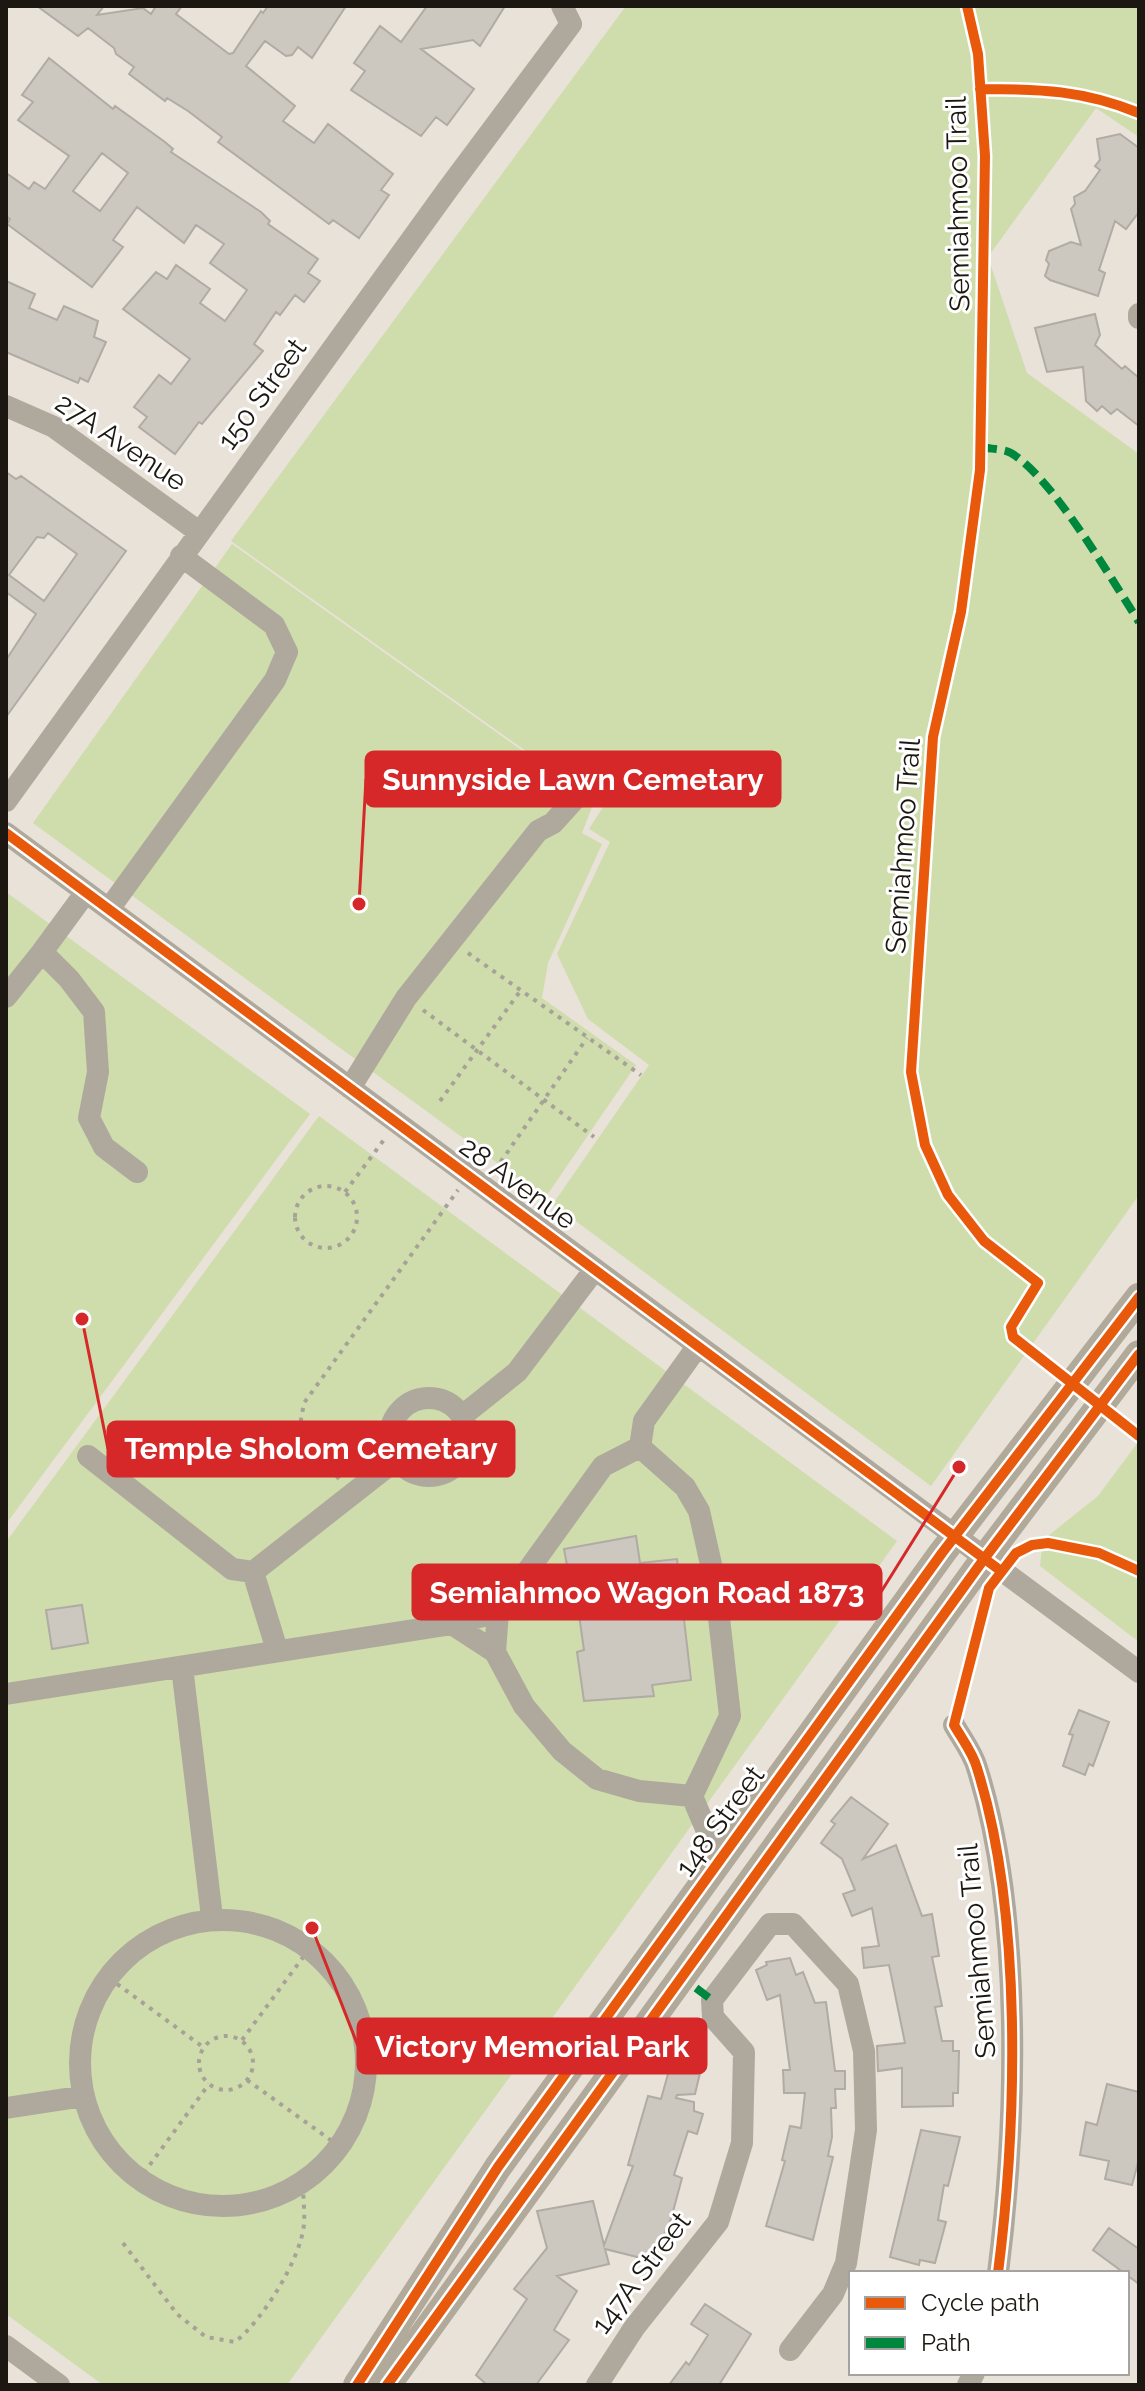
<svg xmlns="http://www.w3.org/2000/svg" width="1145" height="2391" font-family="Raleway,sans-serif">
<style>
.green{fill:#cfdcac}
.building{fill:#ccc7bf;stroke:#b0aba4;stroke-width:2;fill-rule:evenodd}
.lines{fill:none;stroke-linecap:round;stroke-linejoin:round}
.path{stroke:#a7a298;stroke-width:4;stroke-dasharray:4 6;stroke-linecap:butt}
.minor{stroke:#afa99d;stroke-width:22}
.major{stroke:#b1a99a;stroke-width:28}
.quiet{stroke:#00873e;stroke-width:8;stroke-dasharray:16 8;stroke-linecap:butt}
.cycleway-casing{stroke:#fff;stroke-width:15}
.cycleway{stroke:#e8590c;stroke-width:10}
.labels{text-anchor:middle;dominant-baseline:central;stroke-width:6;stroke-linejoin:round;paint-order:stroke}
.street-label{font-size:28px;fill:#1c1811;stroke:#fff}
.leader{fill:none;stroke:#d62828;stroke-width:3}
.callout-dot{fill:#d62828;stroke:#fff;stroke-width:3}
.callout{fill:#d62828;stroke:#d62828;stroke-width:3}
.callout-label{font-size:30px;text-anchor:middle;font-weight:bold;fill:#fff}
</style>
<rect width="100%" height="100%" fill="#e8e2d8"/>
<path class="green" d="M626,6h513v131l-43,-29 -108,149 39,116 112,81v741l-208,291 -378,-282 96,-139 -61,-46 -31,-65 53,-112 -21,-13 35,-55 -31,-22 -25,29 -337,-240z
M232,544l337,240 24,-25 22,18 -21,25 -12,31 20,11 -54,119 -6,35 94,67 -91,133 -512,-375z
M6,892l304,222 -304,410z
M319,1116l578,425 -610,844h-184l-97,-71v-772z
M1139,1441v201l-99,-76 3,-26 55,-44z"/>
<path class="building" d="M37,6h67l-7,9 46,-7 8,6 5,-8h26l-6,8 53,40 4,-1 28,-42 2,2 5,-7h78l-34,52 -14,-11 -6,8 -6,1 -21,-15 -19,25 49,40 -12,15 31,22 14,-19 65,50 -12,16 8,5 -30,43 -26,-18 -4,4 -111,-82 4,-5 -34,-26 -21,-13 -2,3 -36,-27 5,-7 -18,-13 -2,-6 -26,-20 -10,8z
M427,6h78l-25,40 -7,-6 -52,9 53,40 -27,36 -11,-8 -15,19 -70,-46 14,-19 -11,-8 26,-37 21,16z
M49,58l64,51 2,-3 50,36 8,7 -2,3 90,60 9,9 -2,3 50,35 -10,14 12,8 -16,21 -9,-7 -15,20 -4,-3 -22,32 9,7 -61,73 -3,-2 -24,32 -36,-27 8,-10 -13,-10 25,-32 12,9 19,-25 -67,-50 33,-37 11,7 9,-14 34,24 -10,14 25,18 22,-31 -37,-27 14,-19 -28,-19 -12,18 -47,-36 -24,33 10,7 -31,40 -85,-63 3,-5 -4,-3v-43l23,16 5,-7 11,7 24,-33 -51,-36 15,-18 -11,-7zM102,153l26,20 -28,38 -27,-20z
M1120,134l19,14v64l-13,17 -11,-8 -16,49 6,3 -7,23 -48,-16 -5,-4 4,-12 -3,-4 3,-9 22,-9 10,3 -10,-36 4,-5 -1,-7 11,-6 15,-21 -5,-4 5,-6 -3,-21z
M6,281l29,13 -6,14 28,12 7,-14 34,15 -4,16 12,5 -18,40 -8,-4 -2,5 -72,-31z
M1095,314l5,21 -5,10 27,24 3,-3 14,12v48l-22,-17 -6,5 -9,-8 -5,5 -11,-10 -3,-34 -36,5 -12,-44z
M6,472l10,7 5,-3 105,75 -120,166v-57l30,-46 -30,-22zM48,533l29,21 -33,47 -35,-26 28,-38 7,1z
M636,1536l4,27 37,-4 14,121 -39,5 2,11 -70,5 -7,-49 7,-2 -5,-35 -14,2 -7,-19 3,-9 -3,-16 10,-2 -4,-22z
M82,1605l6,38 -36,6 -6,-39z
M1079,1710l30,12 -16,44 -4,-2 -4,11 -22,-9 10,-31 -4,-1z
M851,1797l37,27 -25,35 33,-14 26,71 10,-2 7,42 -7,1 10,49 -7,1 7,34h11v10h6l-1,42h-5v13l-51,1v-39l-24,3 -1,-25 28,-3 -16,-78 -25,3 -2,-20 17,-2 -7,-38 -20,8 -9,-22 12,-4 -13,-31 -21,-16 14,-19 -4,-3z
M790,1958l6,17 7,-3 12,31 11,-1 9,69h10v18h-10l1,19h-5l1,29 -4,19 5,1 -20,83 -47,-14 19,-65 -3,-1 8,-34 11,2 4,-35h-21l-1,-23h7l-10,-75 -13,5 -11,-30 11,-5 -1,-3z
M685,2043l18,11 -8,17 5,2 -5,21 -18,1 -1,3 18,4v9l9,3 -6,20 -9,-3 -14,44 8,3 -11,41 -18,42 -48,-12 4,15 -52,12 20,15 -23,39 15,10 -33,45h-49l-11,-10 51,-76 -13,-10 33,-41 -10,-37 56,-10 11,44 29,-79 -5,-1 20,-69 13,3 12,-43z
M1107,2084l32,8v67l-7,26 -27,-6 4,-18 -29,-6 6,-33 11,3z
M921,2130l39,7 -12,49 -4,-1 -6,35 8,2 -11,41 -15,-3 -1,5 -29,-8z
M1109,2228l30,21v35l-46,-34z
M705,2304l46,30 -32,51h-50l17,-23 3,3 19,-30 -17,-11z"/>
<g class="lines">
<path class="path" d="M468,953l173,122
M423,1010l171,127
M440,1101l81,-111
M495,1170l92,-132
M295 1217a31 31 0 1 1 62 0a31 31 0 1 1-62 0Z
M345,1192l41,-55
M339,1479l-39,-54 4,-22 154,-213
M109,1978l94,69
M199 2063a27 27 0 1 1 54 0a27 27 0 1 1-54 0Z
M242,2040l70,-95
M247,2080l92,66
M138,2181l71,-97
M123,2243l54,71 29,23 29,5c27,-21 66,-83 69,-118 1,-12 -1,-26 -1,-38"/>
<path class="minor" d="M1139,314v4
M6,406l48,21 145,105
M6,801l442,-612 123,-165 -9,-18
M6,833l1133,839
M86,892l-44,60 27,27 25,33 4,60 -9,46 15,29 33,25
M109,909l166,-229 12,-28 -13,-27 -93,-69
M6,997l36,-45
M350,1088l56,-90 132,-167 15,-8 38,-42
M697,1347l-53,74 -4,26 -37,19 -105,146 -3,40 29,54 38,45 35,28 42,12 53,5 28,66
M390 1437a39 39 0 1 1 78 0a39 39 0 1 1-78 0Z
M462,1416l55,-44 78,-103
M640,1447l45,40 14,24 16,71 15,134 -38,80
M88,1456l144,113 21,3
M452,1624l43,28
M277,1650l-24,-78 144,-113
M182,1667l30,250
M6,1694l446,-70 46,-12
M954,1725c8,14 19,28 23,43 46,145 40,355 21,505
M80 2063a143 143 0 1 1 286 0a143 143 0 1 1-286 0Z
M6,2108l72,-11
M6,2346l53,39
M597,2385l37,-57 84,-106 24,-79 2,-91 -31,-35 -1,-17 58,-76h23l55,60 16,67 2,79 -20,133 -13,31 -43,56
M968,2385l6,-12"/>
<path class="major" d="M357,2385l141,-218 444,-614 197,-256
M387,2385l597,-826 155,-205"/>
<path class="quiet" d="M981,447c9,2 23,2 30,6 41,24 101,127 128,169
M696,1988l16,12"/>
<g class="cycleway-casing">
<path id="cycleway" d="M967,6l11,48 7,102 -5,314 -19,142 -28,125 -22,335 14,73 23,50 36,46 54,42 -27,44 2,10 126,99
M980,89c60,0 103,1 159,24
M6,833l995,738
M998,2273c19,-150 25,-360 -21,-505 -4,-15 -15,-29 -23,-43l35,-137 27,-35 16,-8 16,-2 51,10 40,18
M357,2385l141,-218 444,-614 197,-256
M387,2385l597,-826 155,-205"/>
</g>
<use href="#cycleway" class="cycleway"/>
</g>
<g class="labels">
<g class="street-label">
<text transform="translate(958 204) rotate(-91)">Semiahmoo Trail</text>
<text transform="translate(262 394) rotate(-54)">150 Street</text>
<text transform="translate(121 442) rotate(34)">27A Avenue</text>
<text transform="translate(903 846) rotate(-86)">Semiahmoo Trail</text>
<text transform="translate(518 1183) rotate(36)">28 Avenue</text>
<text transform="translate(720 1821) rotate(-54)">148 Street</text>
<text transform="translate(977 1951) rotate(-95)">Semiahmoo Trail</text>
<text transform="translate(641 2273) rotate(-53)">147A Street</text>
</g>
</g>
<path class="leader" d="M359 904L366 779M82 1319L108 1449M959 1467L881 1592M312 1928L358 2046"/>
<g class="callout-dot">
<circle cx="359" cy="904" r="8"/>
<circle cx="82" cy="1319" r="8"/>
<circle cx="959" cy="1467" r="8"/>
<circle cx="312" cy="1928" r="8"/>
</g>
<g class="callout">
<rect x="366" y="752" width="414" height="54" rx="8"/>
<rect x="108" y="1422" width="406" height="54" rx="8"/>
<rect x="413" y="1565" width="468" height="54" rx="8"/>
<rect x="358" y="2019" width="348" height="54" rx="8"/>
</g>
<g class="callout-label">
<text x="573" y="790">Sunnyside Lawn Cemetary</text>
<text x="311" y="1459">Temple Sholom Cemetary</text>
<text x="647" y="1603">Semiahmoo Wagon Road 1873</text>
<text x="532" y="2057">Victory Memorial Park</text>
</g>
<rect width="1145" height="2391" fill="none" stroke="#1c1811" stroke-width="16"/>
<rect x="849" y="2271" width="280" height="104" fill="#ffffff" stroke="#a4a3a0" stroke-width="2"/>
<rect x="865" y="2297" width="40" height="12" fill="#e8590c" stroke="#a4a3a0" stroke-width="2"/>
<text x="921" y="2311" font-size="24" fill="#1c1811">Cycle path</text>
<rect x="865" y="2337" width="40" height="12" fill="#00873e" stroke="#a4a3a0" stroke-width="2"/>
<text x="921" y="2351" font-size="24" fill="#1c1811">Path</text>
</svg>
